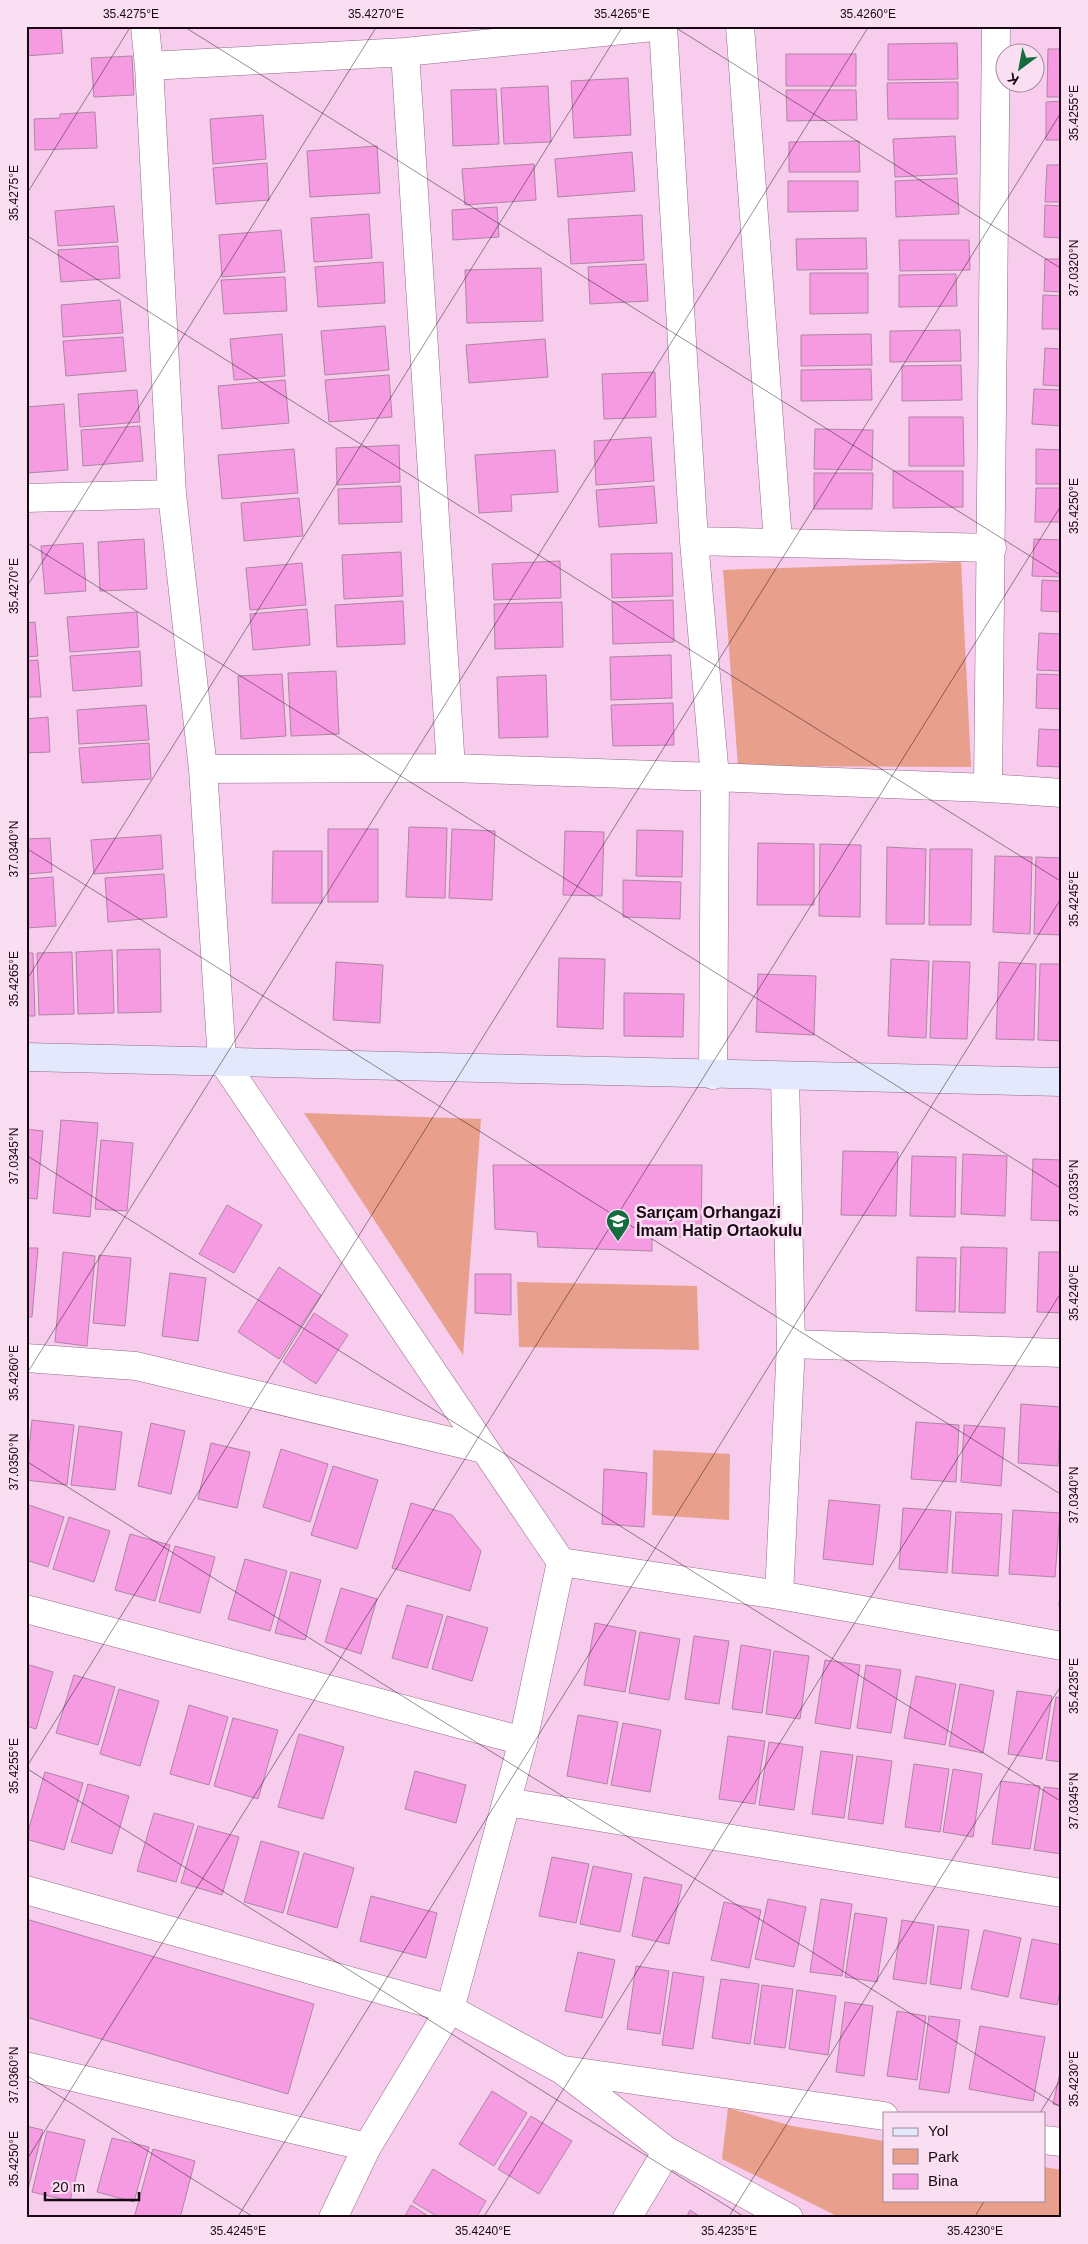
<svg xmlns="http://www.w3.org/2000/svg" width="1088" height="2244" font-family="Arial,sans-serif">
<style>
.green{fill:#e89f8c}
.building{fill:#f69be2;stroke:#ae85a4}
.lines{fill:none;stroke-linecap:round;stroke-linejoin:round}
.street-casing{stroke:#926b89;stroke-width:29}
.secondary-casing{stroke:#926b89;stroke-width:29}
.street{stroke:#fff;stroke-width:28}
.secondary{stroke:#e3e8fc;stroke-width:28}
.ticks{fill:none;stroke:#170914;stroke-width:1;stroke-opacity:0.45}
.labels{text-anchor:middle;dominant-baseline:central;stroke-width:5;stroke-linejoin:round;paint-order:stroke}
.poi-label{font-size:16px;font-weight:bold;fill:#170914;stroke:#fadff3;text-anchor:start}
.neatline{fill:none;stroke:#170914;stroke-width:2}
.ticks-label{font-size:12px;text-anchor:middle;fill:#170914}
</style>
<rect width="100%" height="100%" fill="#f7ccec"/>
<path class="green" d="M961,562l10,205 -233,-1 -15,-196z
M304,1113l177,6 -18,236z
M517,1282l180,4 2,64 -180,-3z
M653,1450l77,4 -1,66 -77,-5z
M728,2108l64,18 92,15v59h160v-33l18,3v48h-221l-119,-59z"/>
<path class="building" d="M26,26h35l2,27 -37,3z
M957,43l1,36 -70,1v-36z
M1048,49h14v48h-15z
M786,54h70v32h-70z
M132,56l2,39 -40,2 -3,-39z
M628,78l3,57 -57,3 -3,-57z
M958,82v37h-70l-1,-36z
M548,86l3,56 -47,2 -3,-56z
M496,89l3,55 -46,2 -2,-56z
M786,90h70l1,30 -70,1z
M1062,101v39h-16v-38z
M95,112l2,36 -62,2 -1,-31 26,-1v-4z
M263,115l3,44 -53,5 -3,-45z
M955,136l2,38 -62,3 -2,-38z
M859,141l1,31h-71v-30z
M377,146l3,47 -70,4 -3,-46z
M632,152l3,39 -77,6 -3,-38z
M267,163l2,37 -53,4 -3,-36z
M534,164l2,36 -71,5 -3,-36z
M1047,165h15v37h-17z
M957,178l2,36 -63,3 -1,-36z
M788,181h70v30l-70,1z
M1045,205l17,1v32l-18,-1z
M114,206l4,36 -60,4 -3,-35z
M497,207l2,30 -46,3 -1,-30z
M369,214l3,44 -58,4 -3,-44z
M642,215l2,45 -73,4 -3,-45z
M281,230l4,42 -63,5 -3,-42z
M866,238l1,31 -70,1 -1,-31z
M899,240h70l1,30 -70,1z
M118,246l2,32 -59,4 -3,-32z
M1045,259h17v33l-18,-1z
M383,262l2,41 -67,4 -3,-40z
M646,264l2,37 -58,3 -2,-37z
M541,268l2,53 -76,2 -2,-53z
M810,273h58v40l-58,1z
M956,274l1,32 -58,1v-32z
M285,277l2,34 -63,3 -3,-34z
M1043,295l19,1v33h-20z
M120,300l3,33 -60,4 -2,-32z
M385,326l4,44 -64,5 -4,-44z
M960,330l1,31 -71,1v-31z
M282,334l3,42 -51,4 -4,-41z
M871,334l1,31 -71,1v-31z
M123,337l3,34 -60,5 -3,-35z
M545,339l3,38 -79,6 -3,-38z
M1045,348l17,1v37l-19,-1z
M961,365l1,35 -60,1v-35z
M871,369l1,31 -71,1v-31z
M655,372l1,45 -52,2 -2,-45z
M389,375l3,42 -63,5 -4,-42z
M285,380l4,43 -67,6 -4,-43z
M1034,389l28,1v36l-30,-2z
M137,390l3,32 -60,5 -2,-33z
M64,404l4,66 -40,3 -2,-66z
M909,417h54l1,49h-55z
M140,426l3,35 -60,5 -2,-36z
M815,429l58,1 -1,40 -58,-1z
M651,437l3,44 -58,4 -2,-44z
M399,445l1,37 -63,3 -1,-37z
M294,449l4,44 -76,6 -4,-44z
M1036,449l26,1v34h-26z
M555,450l3,42 -47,3 1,16 -33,2 -4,-58z
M893,471h70v36l-70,1z
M814,473h59l-1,36h-58z
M401,486l1,36 -63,2 -1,-35z
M654,486l3,37 -58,4 -3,-37z
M1036,488h26v34h-27z
M299,498l4,38 -59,5 -3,-38z
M144,539l3,50 -47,2 -2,-49z
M1034,539l28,1v37l-30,-1z
M83,543l3,48 -41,3 -4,-48z
M401,552l2,44 -59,3 -2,-44z
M672,553l1,43 -61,2 -1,-44z
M560,561l1,37 -67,2 -2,-36z
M302,563l4,42 -56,5 -4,-42z
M1042,580l20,1v31l-21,-1z
M673,600l1,42 -61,2 -1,-42z
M403,601l2,43 -68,3 -2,-42z
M562,602l1,45 -68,2 -1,-45z
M307,609l3,36 -57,5 -3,-36z
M137,612l2,35 -69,5 -3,-35z
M35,622l3,34 -12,1v-34z
M1039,633l23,1v37l-25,-1z
M140,651l2,35 -69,5 -3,-35z
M671,655l1,43 -61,2 -1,-43z
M38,660l3,37h-15v-36z
M336,671l3,63 -48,2 -3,-63z
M282,674l4,62 -45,3 -3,-63z
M1037,674l25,1v34l-26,-1z
M546,675l2,62 -49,1 -2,-61z
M673,703l1,42 -61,1 -2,-41z
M146,705l3,35 -70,4 -2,-34z
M48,717l2,35 -24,1v-34z
M1039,729l23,1v37l-25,-1z
M149,743l2,36 -69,4 -3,-35z
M409,827l38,1 -2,70 -39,-1z
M328,829h50v73h-50z
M452,829l43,2 -3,69 -43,-2z
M637,830l46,1 -1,46 -46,-1z
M565,831l39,1 -2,64 -39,-1z
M161,835l2,34 -69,5 -3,-34z
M50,838l2,34 -26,2v-35z
M758,843l56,1v61h-57z
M820,844l41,1 -1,72 -41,-1z
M887,847l39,2 -2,75h-38z
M930,849h42l-1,76h-42z
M273,851h49v52h-50z
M995,856l37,1 -2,77 -37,-2z
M1036,857l26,1v77l-28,-1z
M164,874l3,43 -59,5 -3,-44z
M53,877l3,49 -30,2v-49z
M623,880l58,2 -1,37 -57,-2z
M160,949l1,63 -43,1 -1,-63z
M112,950l2,63 -36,1 -2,-62z
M72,952l2,62 -35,1 -2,-62z
M26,953h7l2,63h-9z
M559,958l46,1 -2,70 -46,-2z
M891,959l38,2 -3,77 -38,-2z
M933,961l37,1 -3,77 -37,-1z
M336,962l47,3 -3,58 -47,-3z
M999,962l37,2 -2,76 -38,-1z
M1040,964h22v77l-24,-1z
M758,974l58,2 -2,59 -58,-3z
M624,993l60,1 -1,43 -59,-1z
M61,1120l37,3 -8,94 -37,-4z
M26,1129l17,2 -6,68 -11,-1z
M101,1140l32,3 -6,68 -32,-2z
M843,1151l55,1 -2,64 -55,-1z
M963,1154l44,2 -2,60 -44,-2z
M912,1156l44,1 -1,60 -45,-1z
M1033,1159l29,1v61l-31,-1z
M493,1165h209l-1,73 -49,-2v15l-114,-4 -1,-15 -42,-3z
M227,1205l35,20 -28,48 -35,-19z
M961,1247l46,1 -2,65 -46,-1z
M26,1248h12l-6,69h-6z
M63,1252l32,4 -8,90 -32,-4z
M1039,1252h23v61l-25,-1z
M99,1255l32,3 -6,68 -32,-3z
M917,1257l39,1 -1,54 -39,-1z
M279,1267l42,28 -42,64 -41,-27z
M170,1273l36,5 -8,63 -36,-5z
M475,1274h36v41l-36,-2z
M314,1313l34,22 -32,49 -33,-22z
M1021,1404l40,3 -3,59 -40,-3z
M32,1420l42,5 -7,60 -41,-5z
M916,1422l43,3 -3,57 -45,-3z
M151,1423l34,8 -14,63 -33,-8z
M964,1425l41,3 -4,58 -40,-4z
M79,1426l43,6 -7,58 -44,-5z
M211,1443l39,9 -13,56 -39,-9z
M281,1449l47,15 -18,58 -47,-15z
M333,1466l45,14 -21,69 -46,-14z
M604,1469l43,4 -3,54 -42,-3z
M829,1500l51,5 -7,60 -50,-6z
M411,1503l41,12 29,36 -11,40 -78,-23z
M26,1504l38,13 -16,50 -22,-7z
M903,1508l48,3 -4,62 -48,-4z
M1013,1510l47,3 -5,64 -46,-3z
M956,1512l46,2 -4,62 -46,-3z
M69,1517l41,14 -16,51 -41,-13z
M130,1534l40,11 -15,56 -40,-11z
M175,1546l40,11 -15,56 -41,-11z
M245,1559l42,12 -17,60 -42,-12z
M1062,1566v40h-3z
M291,1572l30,8 -16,60 -30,-7z
M341,1588l36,11 -16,55 -36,-12z
M407,1605l36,10 -16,53 -35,-10z
M447,1616l41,12 -16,53 -40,-12z
M595,1623l41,8 -11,61 -41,-7z
M640,1632l40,7 -11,61 -40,-7z
M694,1636l35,5 -10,63 -34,-5z
M741,1645l30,5 -9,63 -30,-4z
M774,1651l35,5 -9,63 -34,-5z
M825,1660l35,5 -10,64 -35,-6z
M26,1664l27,8 -17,57 -10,-3z
M866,1665l35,5 -10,63 -34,-5z
M74,1675l41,12 -17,58 -42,-12z
M916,1676l40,8 -11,61 -41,-7z
M960,1684l34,7 -11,62 -34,-7z
M119,1689l40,12 -19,65 -40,-12z
M1017,1691l35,5 -10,63 -34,-5z
M1056,1697l6,1v64l-16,-2z
M189,1705l39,12 -19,68 -39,-11z
M578,1715l40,7 -11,62 -40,-8z
M233,1718l45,12 -20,69 -44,-13z
M623,1723l38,7 -11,62 -39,-7z
M299,1734l45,13 -21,72 -45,-12z
M728,1736l37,5 -10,63 -36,-5z
M769,1742l34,5 -9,63 -35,-5z
M821,1751l32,4 -9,63 -32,-4z
M857,1756l35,5 -9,63 -35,-5z
M914,1764l35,5 -9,63 -35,-5z
M953,1769l29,5 -9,63 -30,-5z
M415,1771l51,14 -10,38 -51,-14z
M45,1772l38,11 -19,67 -38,-11z
M1001,1781l39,5 -10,63 -38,-5z
M88,1784l41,12 -17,58 -41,-12z
M1044,1787l18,2v65l-28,-4z
M154,1813l40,11 -18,58 -39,-11z
M198,1826l41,11 -17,58 -41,-12z
M261,1841l38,11 -16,61 -39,-11z
M304,1853l50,15 -17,60 -50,-14z
M552,1857l37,7 -13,59 -37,-7z
M593,1866l39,8 -12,58 -40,-8z
M644,1877l38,8 -13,59 -37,-8z
M371,1896l66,17 -11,45 -66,-17z
M768,1899l38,8 -12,60 -39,-8z
M821,1899l31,5 -10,72 -32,-4z
M724,1902l37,8 -12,58 -38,-8z
M855,1913l32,5 -10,64 -32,-5z
M26,1919l288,85 -26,90 -262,-77z
M902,1920l32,5 -8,59 -33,-5z
M938,1926l31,4 -8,59 -31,-5z
M984,1930l37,8 -13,59 -37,-8z
M1032,1939l30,6v38l-5,22 -37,-7z
M578,1952l37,8 -13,58 -37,-7z
M636,1966l33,5 -9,63 -33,-5z
M673,1972l31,5 -11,72 -31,-4z
M721,1979l38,5 -9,60 -38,-6z
M762,1985l31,4 -8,59 -31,-4z
M797,1990l39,6 -8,59 -39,-6z
M845,2002l28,4 -9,70 -28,-4z
M897,2011l29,5 -9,64 -30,-4z
M929,2016l31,4 -11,73 -30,-4z
M980,2026l65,11 -12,64 -64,-12z
M1062,2064v42l-9,-2z
M492,2091l35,22 -33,53 -35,-22z
M531,2116l41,25 -33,53 -41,-25z
M26,2126l17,4 -17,67z
M47,2131l38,9 -15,61 -38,-9z
M112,2138l37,9 -15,55 -37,-10z
M153,2149l42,12 -15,57h-46z
M433,2169l53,32 -10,17h-36l-27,-16z
M411,2205l20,13h-27z
M690,2210l12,8h-16z"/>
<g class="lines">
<g class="street-casing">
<path id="street" d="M145,26l4,40 23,428 31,275 19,291 339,502 -38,179 -73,268 -83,138 -34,71
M663,26l31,515 21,236 -2,298
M740,26l38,516
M405,52l46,716
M149,66l256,-14 258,-26
M26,498l146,-4
M694,541l298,7
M203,769l248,-1 264,9 273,11 74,5
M988,788l8,-762
M791,1344l271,9
M26,1358l110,8 347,83
M561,1562l218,33 283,51
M779,1595l12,-251 -6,-267
M26,1609l497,132
M507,1802l555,91
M26,1890l424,119 112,61 105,81 122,67
M26,2066l341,81
M564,2070l320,46
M1044,2140l18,2
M627,2218l40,-67"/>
</g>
<g class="secondary-casing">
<path id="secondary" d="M26,1057c345,6 691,19 1036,25"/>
</g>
<use href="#street" class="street"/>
<use href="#secondary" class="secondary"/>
</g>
<path class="ticks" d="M183,26l879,550M673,26l389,243M26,195l105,-169M26,235l1036,647M26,542l1036,647M26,588l351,-562M26,848l1036,647M26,981l597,-955M26,1155l1036,647M26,1375l843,-1349M26,1461l1036,647M26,1768l1036,-1657M26,1768l720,450M26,2075l229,143M1040,2113l22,-36M26,2161l1036,-1657M237,2218l825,-1321M483,2218l579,-927M728,2218l334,-534M974,2218l11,-18"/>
<defs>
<g id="school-pin" transform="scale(1.25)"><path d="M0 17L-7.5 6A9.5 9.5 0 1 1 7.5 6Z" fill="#146c3f" stroke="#fadff3"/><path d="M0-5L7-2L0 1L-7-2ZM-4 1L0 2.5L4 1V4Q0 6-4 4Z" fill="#fff"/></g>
</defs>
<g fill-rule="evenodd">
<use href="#school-pin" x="618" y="1221"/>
</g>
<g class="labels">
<g class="poi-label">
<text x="636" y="1212">Sarıçam Orhangazi<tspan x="636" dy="18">İmam Hatip Ortaokulu</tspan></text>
</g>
</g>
<rect width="1088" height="2244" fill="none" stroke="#fadff3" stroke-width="55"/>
<rect x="883" y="2112" width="162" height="90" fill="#fadff3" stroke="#9f899a"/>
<rect x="893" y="2128" width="25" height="8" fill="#e3e8fc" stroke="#9f899a"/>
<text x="928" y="2136" font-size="15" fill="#170914">Yol</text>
<rect x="893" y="2149" width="25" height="15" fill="#e89f8c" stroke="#9f899a"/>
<text x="928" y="2162" font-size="15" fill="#170914">Park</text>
<rect x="893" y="2174" width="25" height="15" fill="#f69be2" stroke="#9f899a"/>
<text x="928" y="2186" font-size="15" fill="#170914">Bina</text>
<g transform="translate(1020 68) rotate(212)"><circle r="24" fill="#fadff3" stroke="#9f899a"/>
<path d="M0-4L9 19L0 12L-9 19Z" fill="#146c3f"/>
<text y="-8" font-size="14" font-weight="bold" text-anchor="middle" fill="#170914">K</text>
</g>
<path d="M45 2192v8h94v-8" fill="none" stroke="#170914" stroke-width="2.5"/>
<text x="52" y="2192" font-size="15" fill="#170914" stroke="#fadff3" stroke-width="4" paint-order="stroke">20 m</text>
<rect x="28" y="28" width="1032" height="2188" class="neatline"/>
<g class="ticks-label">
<text x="131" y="18">35.4275°E</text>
<text x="376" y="18">35.4270°E</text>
<text x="622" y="18">35.4265°E</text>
<text x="868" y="18">35.4260°E</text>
<text transform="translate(1074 113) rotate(-90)" y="4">35.4255°E</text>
<text transform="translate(14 193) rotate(-90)" y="4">35.4275°E</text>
<text transform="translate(1074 268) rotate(-90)" y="4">37.0320°N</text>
<text transform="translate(1074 506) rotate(-90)" y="4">35.4250°E</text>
<text transform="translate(14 586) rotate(-90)" y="4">35.4270°E</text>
<text transform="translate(14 849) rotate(-90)" y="4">37.0340°N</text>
<text transform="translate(1074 899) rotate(-90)" y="4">35.4245°E</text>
<text transform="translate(14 979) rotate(-90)" y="4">35.4265°E</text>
<text transform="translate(14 1156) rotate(-90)" y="4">37.0345°N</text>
<text transform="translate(1074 1188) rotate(-90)" y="4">37.0335°N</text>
<text transform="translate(1074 1293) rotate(-90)" y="4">35.4240°E</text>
<text transform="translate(14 1373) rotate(-90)" y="4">35.4260°E</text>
<text transform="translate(14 1462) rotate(-90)" y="4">37.0350°N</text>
<text transform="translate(1074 1495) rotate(-90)" y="4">37.0340°N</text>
<text transform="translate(1074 1686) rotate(-90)" y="4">35.4235°E</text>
<text transform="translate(14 1766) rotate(-90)" y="4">35.4255°E</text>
<text transform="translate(1074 1801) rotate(-90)" y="4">37.0345°N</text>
<text transform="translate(14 2075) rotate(-90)" y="4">37.0360°N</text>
<text transform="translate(1074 2079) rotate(-90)" y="4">35.4230°E</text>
<text transform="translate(14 2159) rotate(-90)" y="4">35.4250°E</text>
<text x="238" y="2235">35.4245°E</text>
<text x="483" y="2235">35.4240°E</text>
<text x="729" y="2235">35.4235°E</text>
<text x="975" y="2235">35.4230°E</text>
</g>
</svg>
